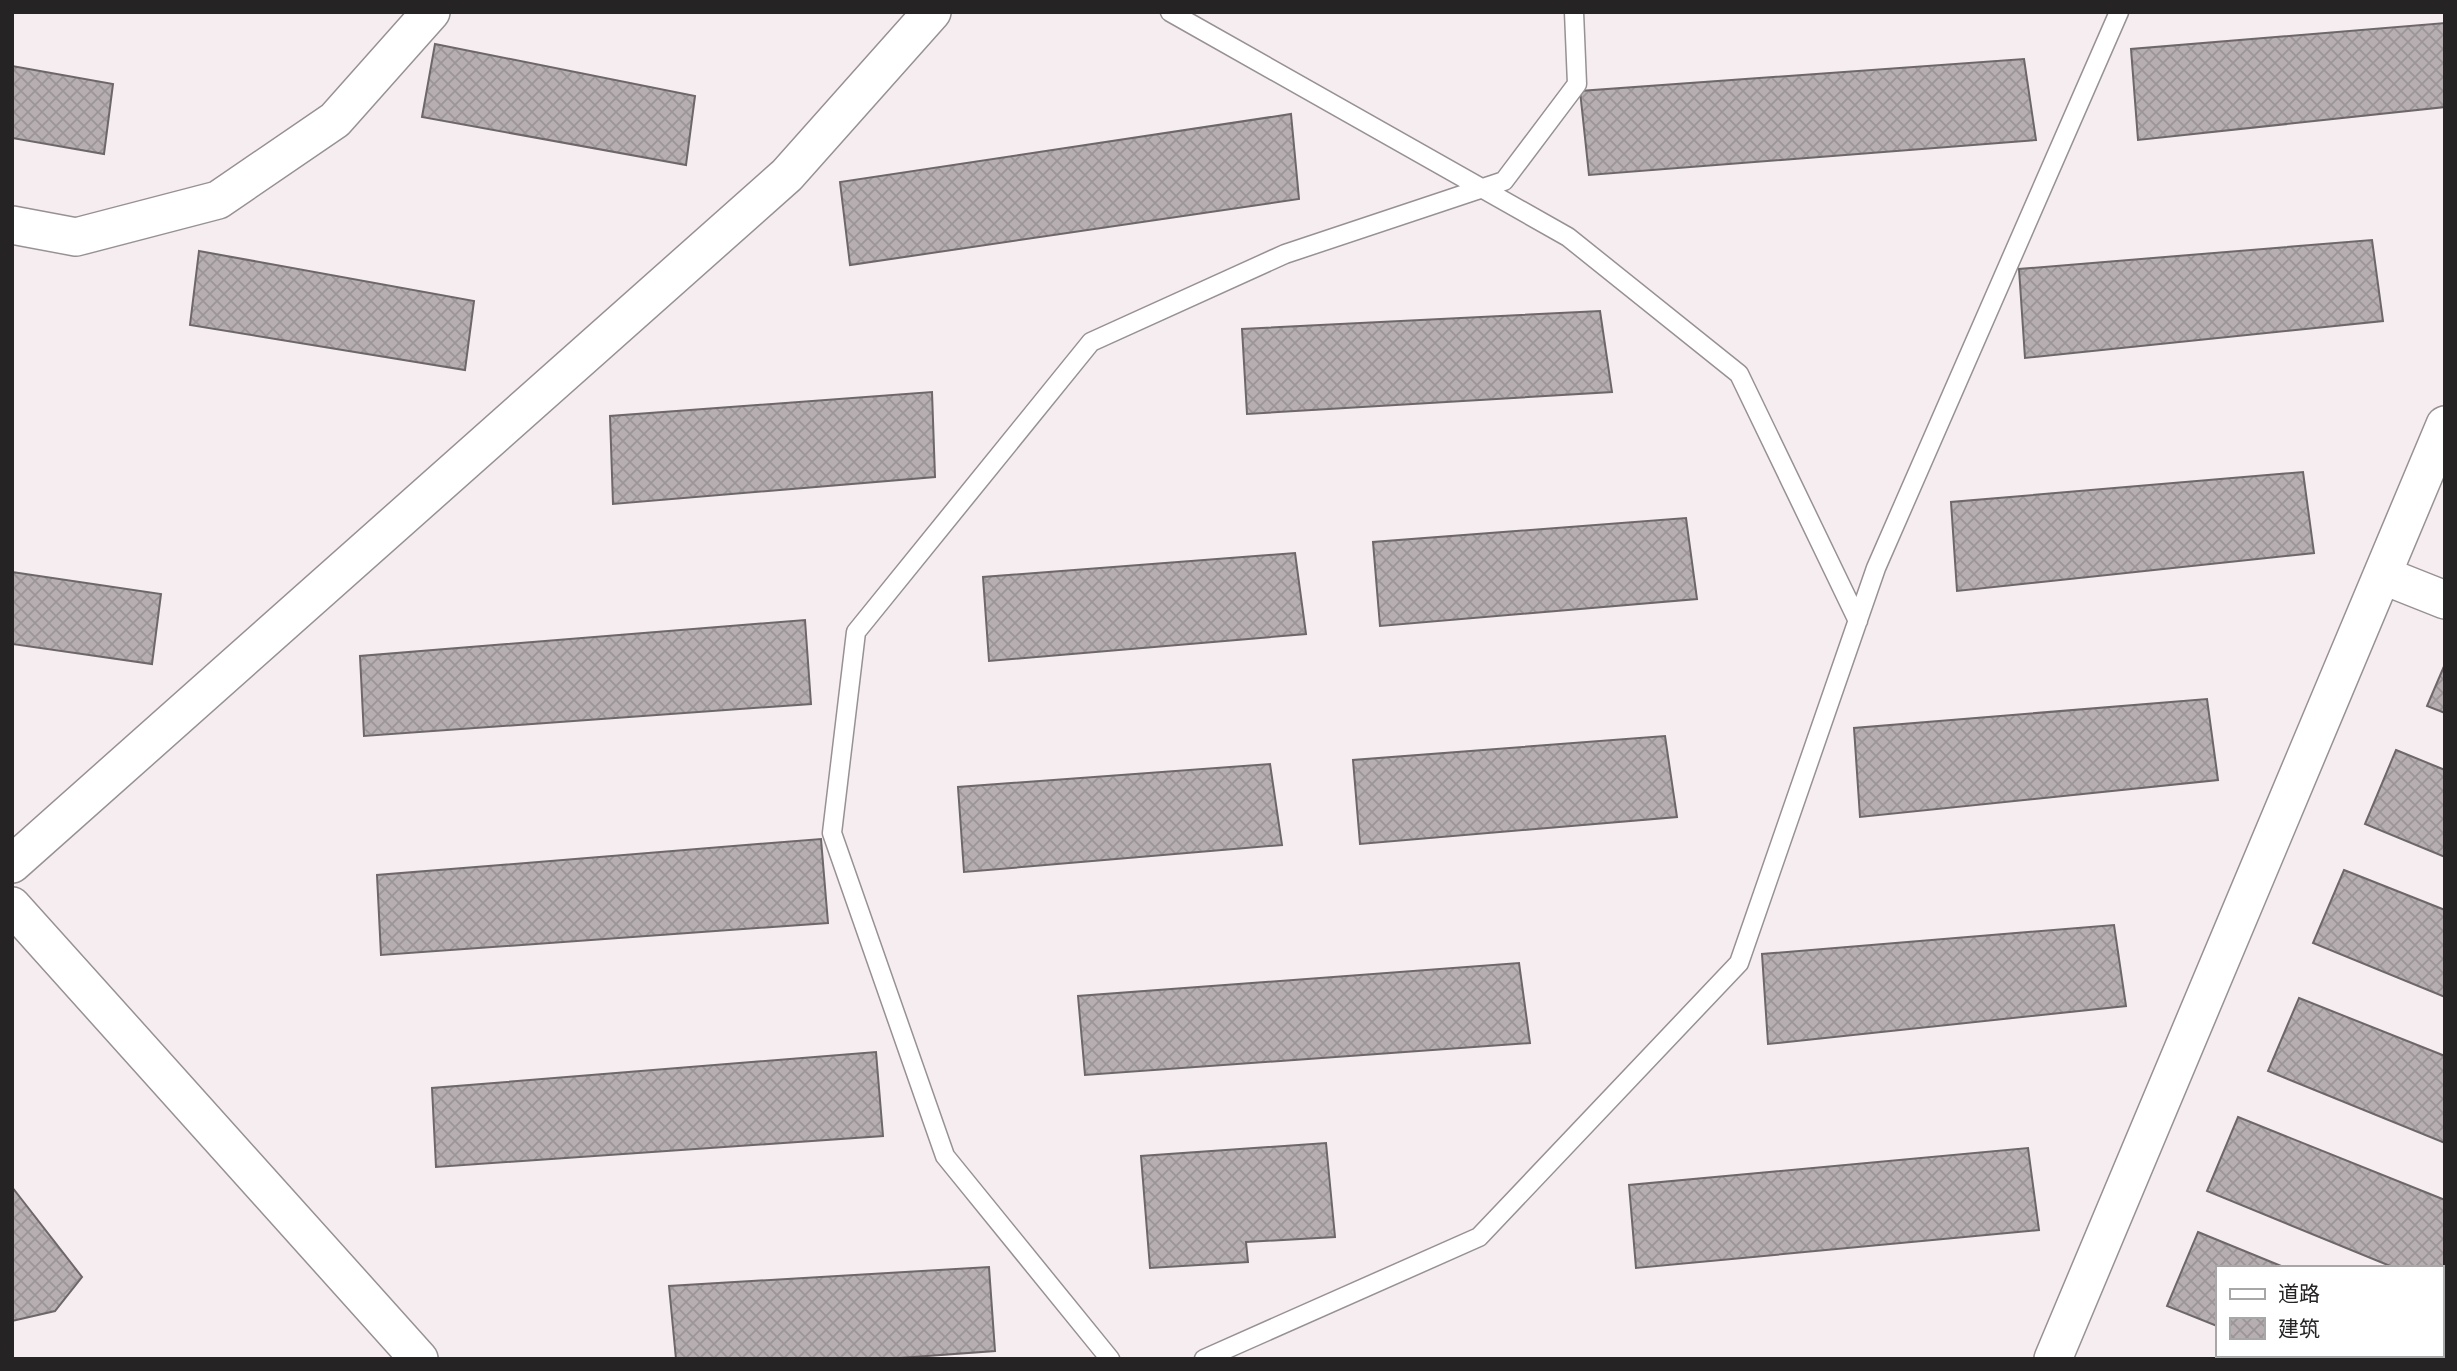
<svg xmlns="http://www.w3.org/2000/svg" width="2457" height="1371" font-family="'Nunito Sans','Noto Sans SC',sans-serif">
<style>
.building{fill:url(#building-cross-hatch);stroke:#6d6769;stroke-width:2}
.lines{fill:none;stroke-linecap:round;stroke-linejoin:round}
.service-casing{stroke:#989193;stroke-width:21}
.minor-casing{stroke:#989193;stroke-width:40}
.service{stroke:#fff;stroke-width:18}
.minor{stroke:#fff;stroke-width:37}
</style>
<defs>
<pattern id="building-cross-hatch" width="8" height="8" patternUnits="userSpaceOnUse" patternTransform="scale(1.75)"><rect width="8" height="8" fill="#b6aeb1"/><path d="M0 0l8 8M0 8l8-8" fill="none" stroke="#9c9598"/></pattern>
</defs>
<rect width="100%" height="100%" fill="#f5edef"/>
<path class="building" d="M2445,23v84l-307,33 -7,-91z
M435,44l260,52 -9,69 -264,-48z
M2024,59l12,81 -447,35 -9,-84z
M12,66l101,18 -9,70 -92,-16z
M1291,114l8,85 -449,66 -10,-83z
M2372,240l11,81 -358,37 -6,-89z
M199,251l275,50 -9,69 -275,-45z
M1600,311l12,81 -365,22 -5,-85z
M932,392l3,85 -322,27 -3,-88z
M2303,472l11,81 -357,38 -6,-89z
M1686,518l11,81 -317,27 -7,-84z
M1295,553l11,81 -317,27 -6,-84z
M12,572l149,22 -9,70 -140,-20z
M805,620l6,84 -447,32 -4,-80z
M2445,664v49l-18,-7z
M2207,699l11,81 -358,37 -6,-89z
M1665,736l12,81 -317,27 -7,-84z
M2396,750l49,20v87l-80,-33z
M1270,764l12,81 -318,27 -6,-85z
M821,839l7,84 -447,32 -4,-80z
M2344,870l101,40v87l-132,-54z
M2114,925l12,81 -358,38 -6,-90z
M1519,963l11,80 -445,32 -7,-79z
M2299,998l146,58v87l-177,-72z
M876,1052l7,84 -447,31 -4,-79z
M2238,1117l207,83v88l-4,-1v-19h-46l-188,-77z
M1326,1143l9,94 -89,5 2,20 -98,6 -9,-112z
M2028,1148l11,82 -403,38 -7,-83z
M12,1187l70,90 -27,34 -43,10z
M2198,1232l88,36h-69v58l-50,-20z
M989,1267l6,84 -109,8h-210l-7,-73z
M2441,1330l4,1v28h-149l-8,-4h153z"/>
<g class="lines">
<g class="service-casing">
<path id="service" d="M1170,12l398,225 171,137 119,247
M1110,1359l-165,-203 -113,-323 24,-201 235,-290 194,-88 219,-73 73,-97 -3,-72
M1204,1359l275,-122 260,-274 137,-395 243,-556"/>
</g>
<g class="minor-casing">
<path id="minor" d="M12,225l64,12 142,-37 117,-80 96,-108
M2382,575l63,25
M12,864l775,-689 145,-163
M12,906l407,453
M2053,1359l392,-934"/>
</g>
<use href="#service" class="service"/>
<use href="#minor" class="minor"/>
</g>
<rect width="2457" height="1371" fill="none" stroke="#262324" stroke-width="28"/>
<rect x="2216" y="1266" width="228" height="91" fill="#ffffff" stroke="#a8a7a7" stroke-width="2"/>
<rect x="2230" y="1289" width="35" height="10" fill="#ffffff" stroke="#a8a7a7" stroke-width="2"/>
<text x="2278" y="1301" font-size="21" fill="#262324">道路</text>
<rect x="2230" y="1318" width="35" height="21" fill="url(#building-cross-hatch)" stroke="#a8a7a7" stroke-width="2"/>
<text x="2278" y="1336" font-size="21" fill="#262324">建筑</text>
</svg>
